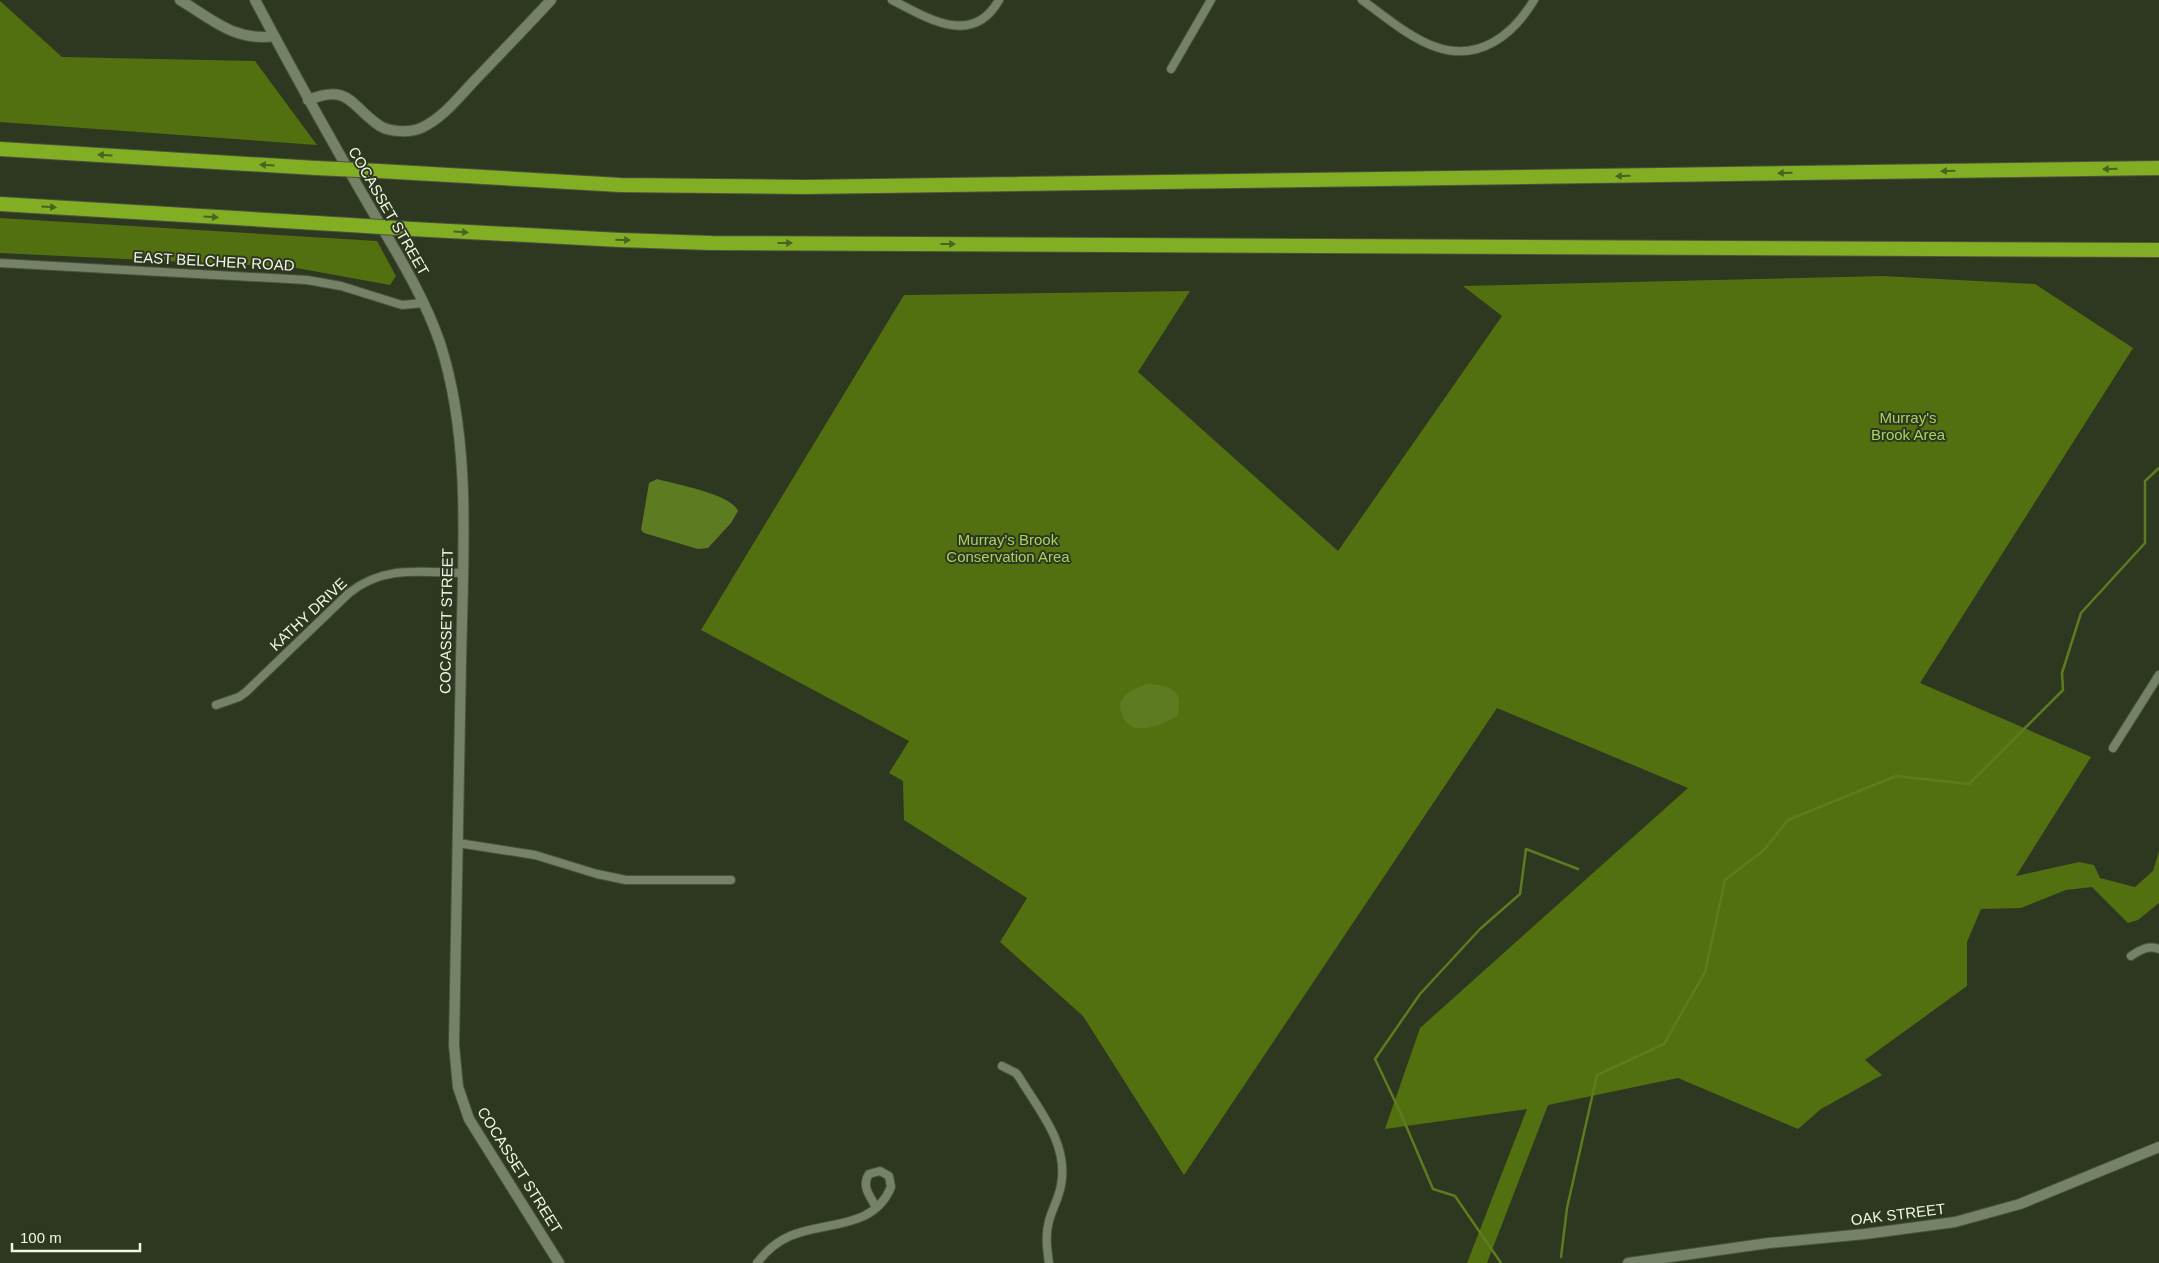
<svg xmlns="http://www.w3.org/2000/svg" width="2159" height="1263" font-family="Arial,sans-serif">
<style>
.forest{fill:#537010}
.water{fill:#5d7b20}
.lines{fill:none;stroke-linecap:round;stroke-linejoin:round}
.stream{stroke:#5d7b20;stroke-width:2.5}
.street-casing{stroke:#4b533d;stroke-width:10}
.secondary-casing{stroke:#4b533d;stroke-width:12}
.highway-casing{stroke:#4b533d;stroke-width:16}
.street{stroke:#768267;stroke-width:8}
.secondary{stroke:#768267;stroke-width:10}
.highway{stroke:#82ae24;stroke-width:14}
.highway-bridge-casing{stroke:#4b533d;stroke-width:16;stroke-linecap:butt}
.highway-bridge{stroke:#82ae24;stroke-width:14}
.oneway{fill:#4b6121}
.labels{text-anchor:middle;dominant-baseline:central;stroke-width:4;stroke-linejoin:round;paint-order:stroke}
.street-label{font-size:15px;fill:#f1f7e8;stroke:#2e371f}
.park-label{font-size:15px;fill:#a8d35f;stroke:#2e371f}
</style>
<rect width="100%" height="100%" fill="#2e371f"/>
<path class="forest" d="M0,1l62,56 193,4 62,84 -317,-23z
M0,218l377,23 19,35 -6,9 -99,-18 -291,-14z
M1883,276l152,8 98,64 -213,335 171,74 -75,119 63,-14 15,3 6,13 35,9 18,-16 6,-20v52l-21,17 -10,3 -36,-36 -26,3 -45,18 -40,1 -14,33v44l-102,74 17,15 -61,34 -23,20 -120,-51 -130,27 -61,158h-20l60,-154 -142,20 35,-101 268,-240 -191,-80 -313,467 -101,-159 -83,-74 27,-44 -123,-78 -1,-39 -14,-8 20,-32 -208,-111 203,-335 286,-4 -52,81 200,179 164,-235 -39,-30z"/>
<path class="water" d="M657,479c17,5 75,15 81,32l-7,12 -23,25 -10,1 -54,-16 -3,-3 8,-47z
M1147,684c10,0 29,2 32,15 1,5 -1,12 -1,17 -12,6 -27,14 -41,12 -6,-1 -10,-4 -13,-9 -11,-21 4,-28 23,-35z"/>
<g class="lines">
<path class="stream" d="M1561,1257l6,-49 30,-133 67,-31 41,-72 20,-92 39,-30 24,-30 108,-44 73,8 94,-94 -1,-17 19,-60 64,-70v-62l14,-13
M1501,1263l-46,-67 -22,-7 -32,-75 -26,-55 45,-65 60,-65 40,-35 6,-45 52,20"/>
<g class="street-casing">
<path id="street" d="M892,0c34,17 80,48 107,0
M1362,0c21,15 49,39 74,47 43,15 77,-12 98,-47
M1171,69l40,-69
M0,263l307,17 34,6 61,19 21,-2
M216,705l23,-8 7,-5 103,-99c35,-28 72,-21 113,-20
M2113,748l46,-73
M458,843l77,12 62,19 29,6h105
M2131,956c9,-6 17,-11 28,-7
M1002,1066l14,7 3,4c20,33 50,67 42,108 -2,13 -9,24 -12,36 -4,14 -2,28 0,42
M757,1263c9,-12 19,-21 33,-27 34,-15 84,-6 101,-49l-2,-11 -9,-5 -11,3c-8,12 1,22 7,33"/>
</g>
<g class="secondary-casing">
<path id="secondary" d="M180,0c32,19 55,42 94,36
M255,0c36,68 73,135 112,202 26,45 56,91 73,141 32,98 23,215 21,317 -2,128 -4,256 -7,385l4,42 11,32 90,144
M308,100c42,-17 42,6 72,26 10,6 30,7 41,2 21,-9 38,-31 54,-48 25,-26 51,-53 76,-80
M1628,1263l141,-20 96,-9 90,-12 65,-18 139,-57"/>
</g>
<g class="highway-casing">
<path id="highway" d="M0,149l316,19
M379,171l241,14 184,2 1355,-19
M0,204l350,21
M412,229l208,11 91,3 1448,7"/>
</g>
<use href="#street" class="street"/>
<use href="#secondary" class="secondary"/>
<use href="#highway" class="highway"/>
<g class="highway-bridge-casing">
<path id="highway-bridge" d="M316,168l63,3
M350,225l62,4"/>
</g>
<use href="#highway-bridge" class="highway-bridge"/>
</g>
<defs><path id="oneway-solid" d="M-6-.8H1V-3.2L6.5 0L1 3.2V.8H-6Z" transform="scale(1.25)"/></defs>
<g class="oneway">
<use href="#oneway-solid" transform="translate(105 155) rotate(-177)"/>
<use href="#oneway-solid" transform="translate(267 165) rotate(-177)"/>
<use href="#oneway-solid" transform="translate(2110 169) rotate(179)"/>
<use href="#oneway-solid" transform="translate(1948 171) rotate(179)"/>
<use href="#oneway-solid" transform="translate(1785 173) rotate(179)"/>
<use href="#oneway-solid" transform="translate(1623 176) rotate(179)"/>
<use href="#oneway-solid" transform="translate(49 207) rotate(3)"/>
<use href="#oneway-solid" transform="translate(211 217) rotate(3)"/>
<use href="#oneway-solid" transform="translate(461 232) rotate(3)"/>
<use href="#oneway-solid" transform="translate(623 240) rotate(2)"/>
<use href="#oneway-solid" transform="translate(785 243)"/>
<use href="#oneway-solid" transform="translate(948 244)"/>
</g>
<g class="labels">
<g class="street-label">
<text transform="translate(389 211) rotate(60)">COCASSET STREET</text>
<text transform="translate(214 261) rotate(3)">EAST BELCHER ROAD</text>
<text transform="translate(308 614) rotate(-43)">KATHY DRIVE</text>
<text transform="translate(446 621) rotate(-89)">COCASSET STREET</text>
<text transform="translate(520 1170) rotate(58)">COCASSET STREET</text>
<text transform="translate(1898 1214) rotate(-7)">OAK STREET</text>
</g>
<g class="park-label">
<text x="1908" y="417">Murray's<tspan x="1908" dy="17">Brook Area</tspan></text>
<text x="1008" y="539">Murray's Brook<tspan x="1008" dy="17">Conservation Area</tspan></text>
</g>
</g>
<path d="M12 1243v8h128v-8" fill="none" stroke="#f1f7e8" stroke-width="2.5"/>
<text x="20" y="1243" font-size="15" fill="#f1f7e8" stroke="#2e371f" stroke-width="4" paint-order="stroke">100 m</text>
</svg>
